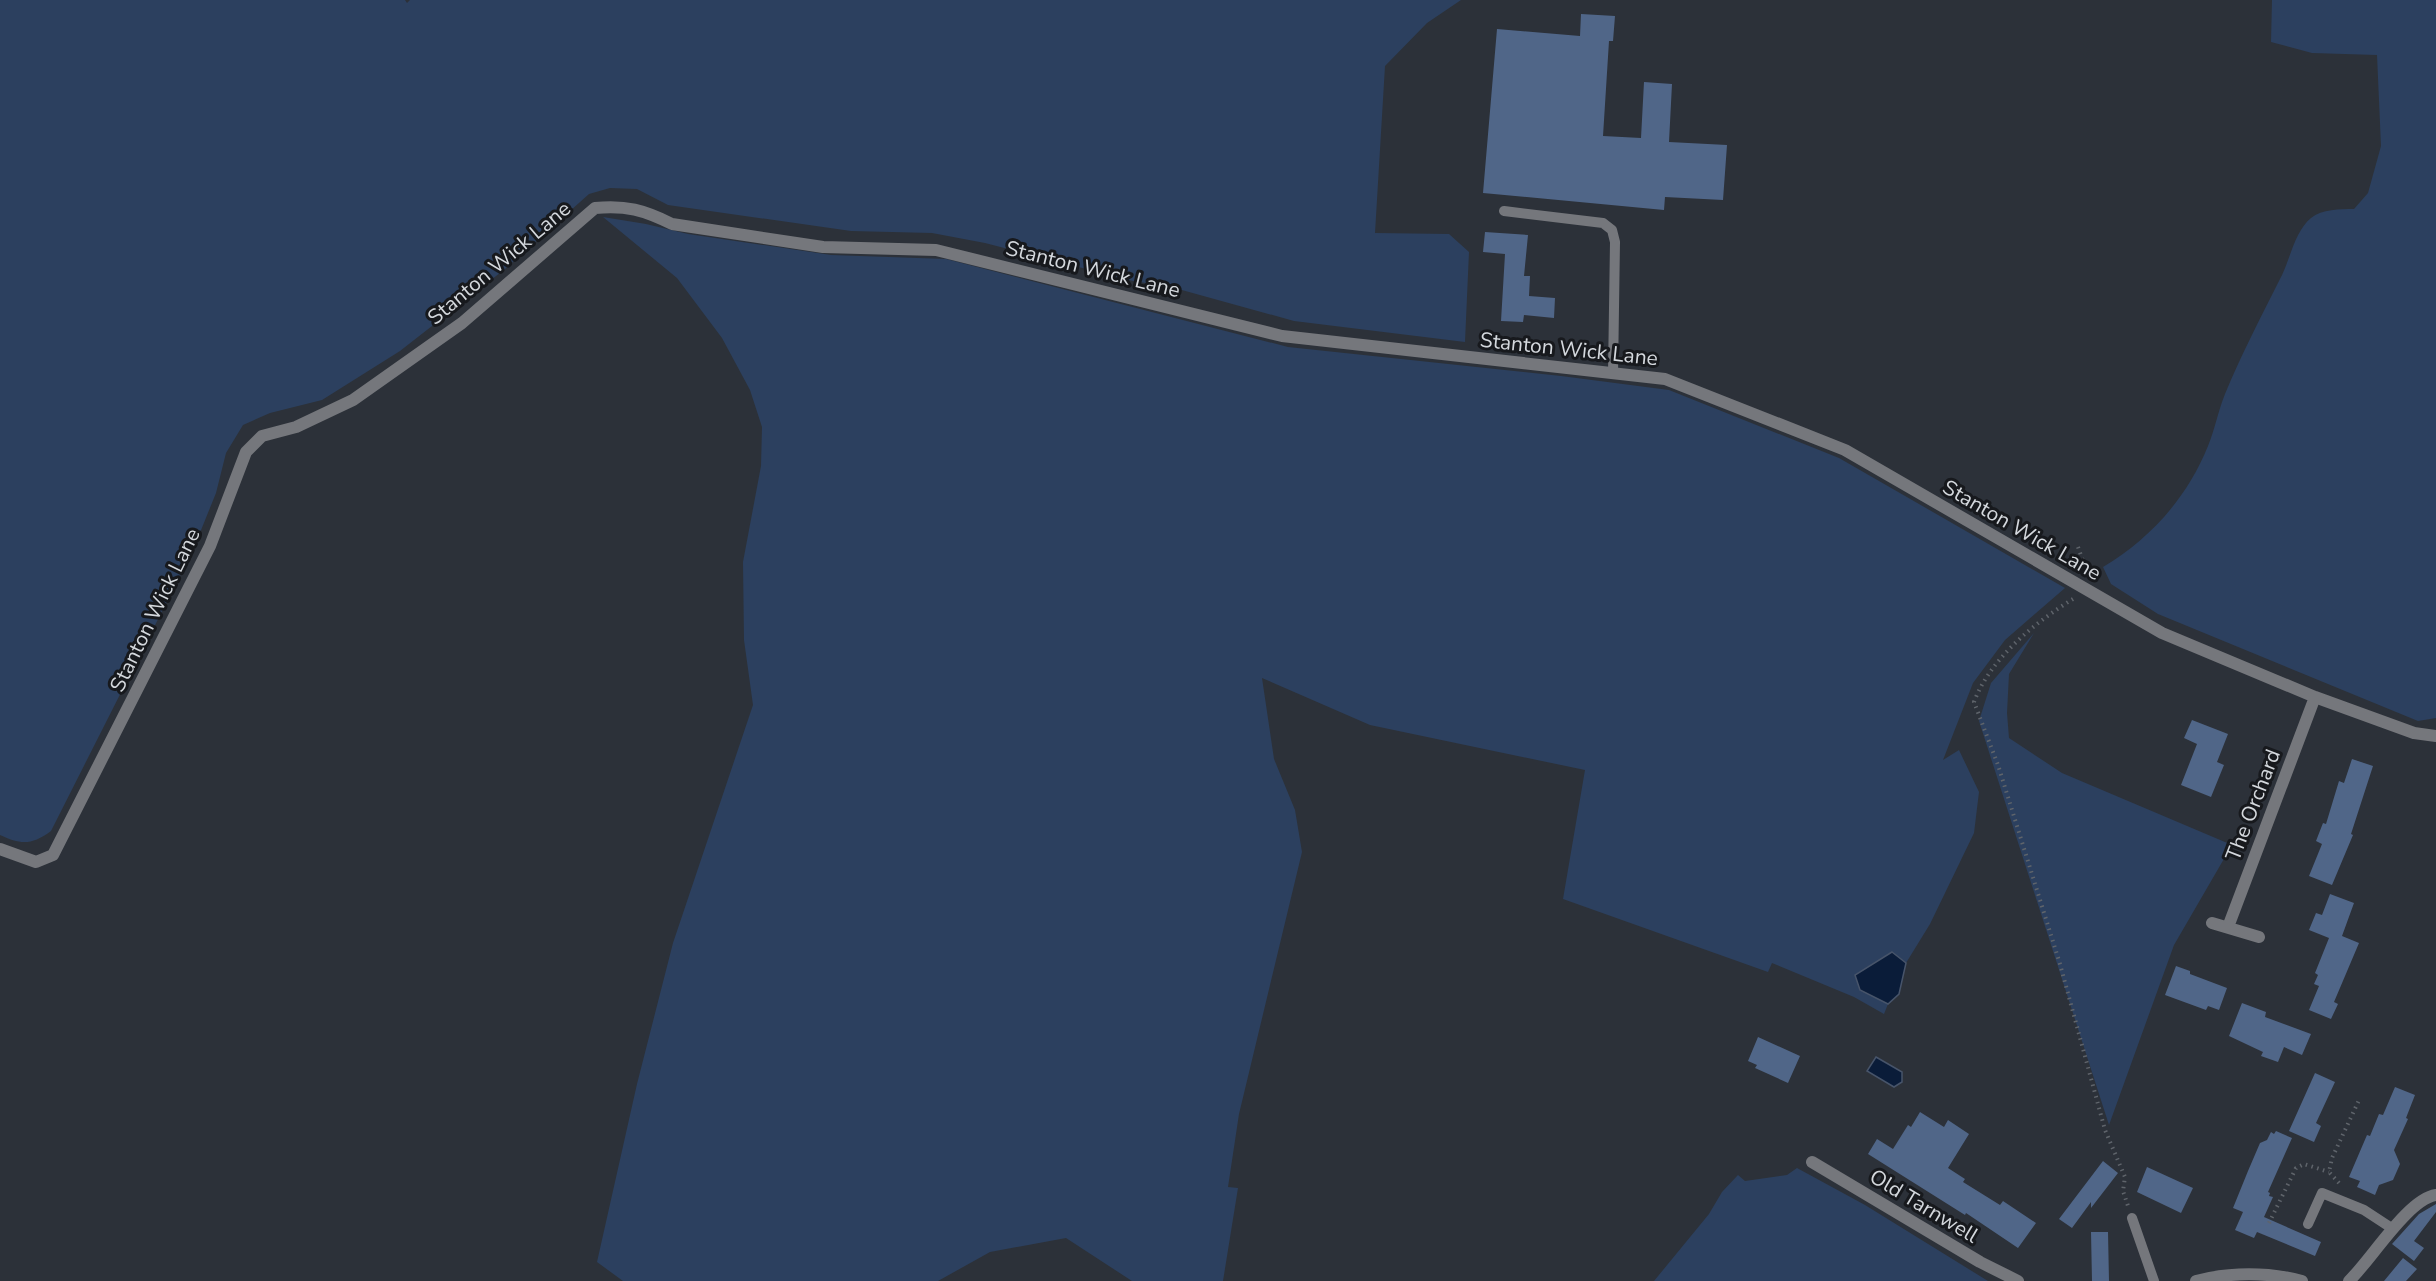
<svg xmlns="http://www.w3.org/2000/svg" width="2436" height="1281" font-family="'Nunito Sans',sans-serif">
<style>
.green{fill:#2c405f}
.water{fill:#0a1c39;stroke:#47546a;stroke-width:1.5}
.building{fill:#506688}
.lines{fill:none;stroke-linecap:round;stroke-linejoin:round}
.path{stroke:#5f646b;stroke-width:4;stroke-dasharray:1.5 4.5;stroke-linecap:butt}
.service{stroke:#75777c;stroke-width:10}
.minor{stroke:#75777c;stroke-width:12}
.labels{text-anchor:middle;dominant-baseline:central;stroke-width:6;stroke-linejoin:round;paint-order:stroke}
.street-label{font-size:21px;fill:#d4d8dd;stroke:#17191d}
</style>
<rect width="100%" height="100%" fill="#2c3139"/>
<path class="green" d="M0,0h405l2,3 3,-3h1051l-34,23 -42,43 -10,167 74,1 20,18 -4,90 -171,-21 -123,-34 -38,-6 -148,-38 -53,-10 -81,-2 -183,-26 -31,-16 -27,-1 -21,6 -84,75 -105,82 -78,49 -52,13 -27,12 -17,28 -10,40 -23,57 -142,281c-19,14 -30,14 -51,4z
M2272,0h164v718l-18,3 -260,-107 -47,-30 -8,-17c47,-28 84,-69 105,-121 7,-17 10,-35 17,-52 16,-39 36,-77 55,-115 10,-18 14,-47 31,-61 11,-9 29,-9 43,-9l14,-16 13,-47 -4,-91 -65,-2 -41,-11z
M603,217l43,7 42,10 143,21 115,4 342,88 273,29 108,14 170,68 226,130 -60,52 -32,43 -30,77 16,-10 20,42 -5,41 -44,91 -24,39 -14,-11 -32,38 28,14 -4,10 -30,-17 -82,-34 -4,9 -205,-73 22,-129 -215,-45 -108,-47 12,81 21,51 7,42 -63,262 -11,73 10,1 -15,93h-91l-66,-43 -76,14 -52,29h-315l-26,-19 40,-178 36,-141 80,-238 -9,-65 -1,-78 18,-96 1,-39 -12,-37 -28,-52 -45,-60z
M2034,633l-25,41 -2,39 2,25 53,35 170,72 -58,100 -65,180 -130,-404 12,-38z
M1797,1168l68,37 123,76h-334l55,-67 13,-22 16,-17 7,6 42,-6z"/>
<path class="water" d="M1892,952l14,11 -7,31 -11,10 -28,-14 -5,-15z
M1876,1057l26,15v10l-8,5 -27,-16z"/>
<path class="building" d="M1581,14l34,2 -2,25h-4l-6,95 38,2 3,-56 28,2 -3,58 58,3 -4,55 -58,-3 -1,13 -181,-17 14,-164 83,7z
M1485,232l43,3 -4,41h6l-1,20 26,2 -1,20 -30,-3 -1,7 -22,-1 4,-67 -22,-2z
M2192,720l36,14 -11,28 7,3 -13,32 -30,-12 16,-41 -13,-6z
M2352,759l21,7 -22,68 2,1 -21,50 -23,-9 13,-32 -6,-3 7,-18 3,1 13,-43 5,2z
M2330,894l24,9 -12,33 17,7 -25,59 4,2 -7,15 -22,-9 10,-24 -5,-2 4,-9 -3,-2 14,-35 -20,-8 7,-17 6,2z
M2176,966l14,5v3l37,14 -8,22 -11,-4 -2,4 -41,-15z
M2242,1003l24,9 -1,5 46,17 -9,21 -18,-8 -6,15 -17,-6 2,-4 -34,-16z
M1758,1037l42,19 -12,27 -33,-15 2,-3 -9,-4z
M2315,1073l20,9 -19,41 5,3 -7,16 -25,-11z
M2395,1087l20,8 -9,23 2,1 -14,31 6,14 -7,16 -14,5 -4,10 -18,-8 3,-6 -11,-4 18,-42 3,1 9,-22 4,1z
M1920,1112l24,15 4,-7 21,14 -21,34 17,11 -2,3 37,23 3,-4 33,22 -18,25 -52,-35 -1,2 -97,-61 9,-15 16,10 15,-24 3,2z
M2276,1131l16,7 -24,54 2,1 -1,3 4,1 -9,20 57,25 -6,14 -58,-24 -3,6 -19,-8 8,-18 -10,-4 15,-37 12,-28 7,-3 4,-8 3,2z
M2103,1161l15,12 -27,35v-6l-19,26 -13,-9z
M2147,1167l46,21 -12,25 -44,-21z
M2436,1204v8l-22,29 10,7 -10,13 -22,-17 27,-30z
M2091,1232h17l1,49h-17z
M2403,1258l14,11 -11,12h-22z"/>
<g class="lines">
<path class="path" d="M2078,547l9,25
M2073,599c-39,24 -83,60 -99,103l24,63 62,199 45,166 20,47 -2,14 5,15
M2339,1183l-10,-11 3,-14 28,-60
M2269,1223l27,-55 8,-4 25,8"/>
<path class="service" d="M1504,211l99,12 9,7 3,12 -2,132
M2132,1218l22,63
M2308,1224l14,-31 42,17 29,19"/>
<path class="minor" d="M0,849l36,13 17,-7 157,-309 36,-94 16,-16 34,-9 57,-27 109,-77 133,-115c31,-3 49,2 77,16l151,23 113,3 346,86 383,43 180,71 317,183 153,64 99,36 22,3
M2212,923l47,14
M2228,927l87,-230
M1812,1162l168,100 38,19
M2196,1281c34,-9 72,-9 106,0
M2349,1281c22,-21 59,-82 87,-86"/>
</g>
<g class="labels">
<g class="street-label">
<text transform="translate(499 263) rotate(-40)">Stanton Wick Lane</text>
<text transform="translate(1093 269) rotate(14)">Stanton Wick Lane</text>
<text transform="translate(1569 349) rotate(6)">Stanton Wick Lane</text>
<text transform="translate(2022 530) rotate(30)">Stanton Wick Lane</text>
<text transform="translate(155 610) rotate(-64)">Stanton Wick Lane</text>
<text transform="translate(2253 805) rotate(-69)">The Orchard</text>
<text transform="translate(1924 1206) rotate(31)">Old Tarnwell</text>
</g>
</g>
</svg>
